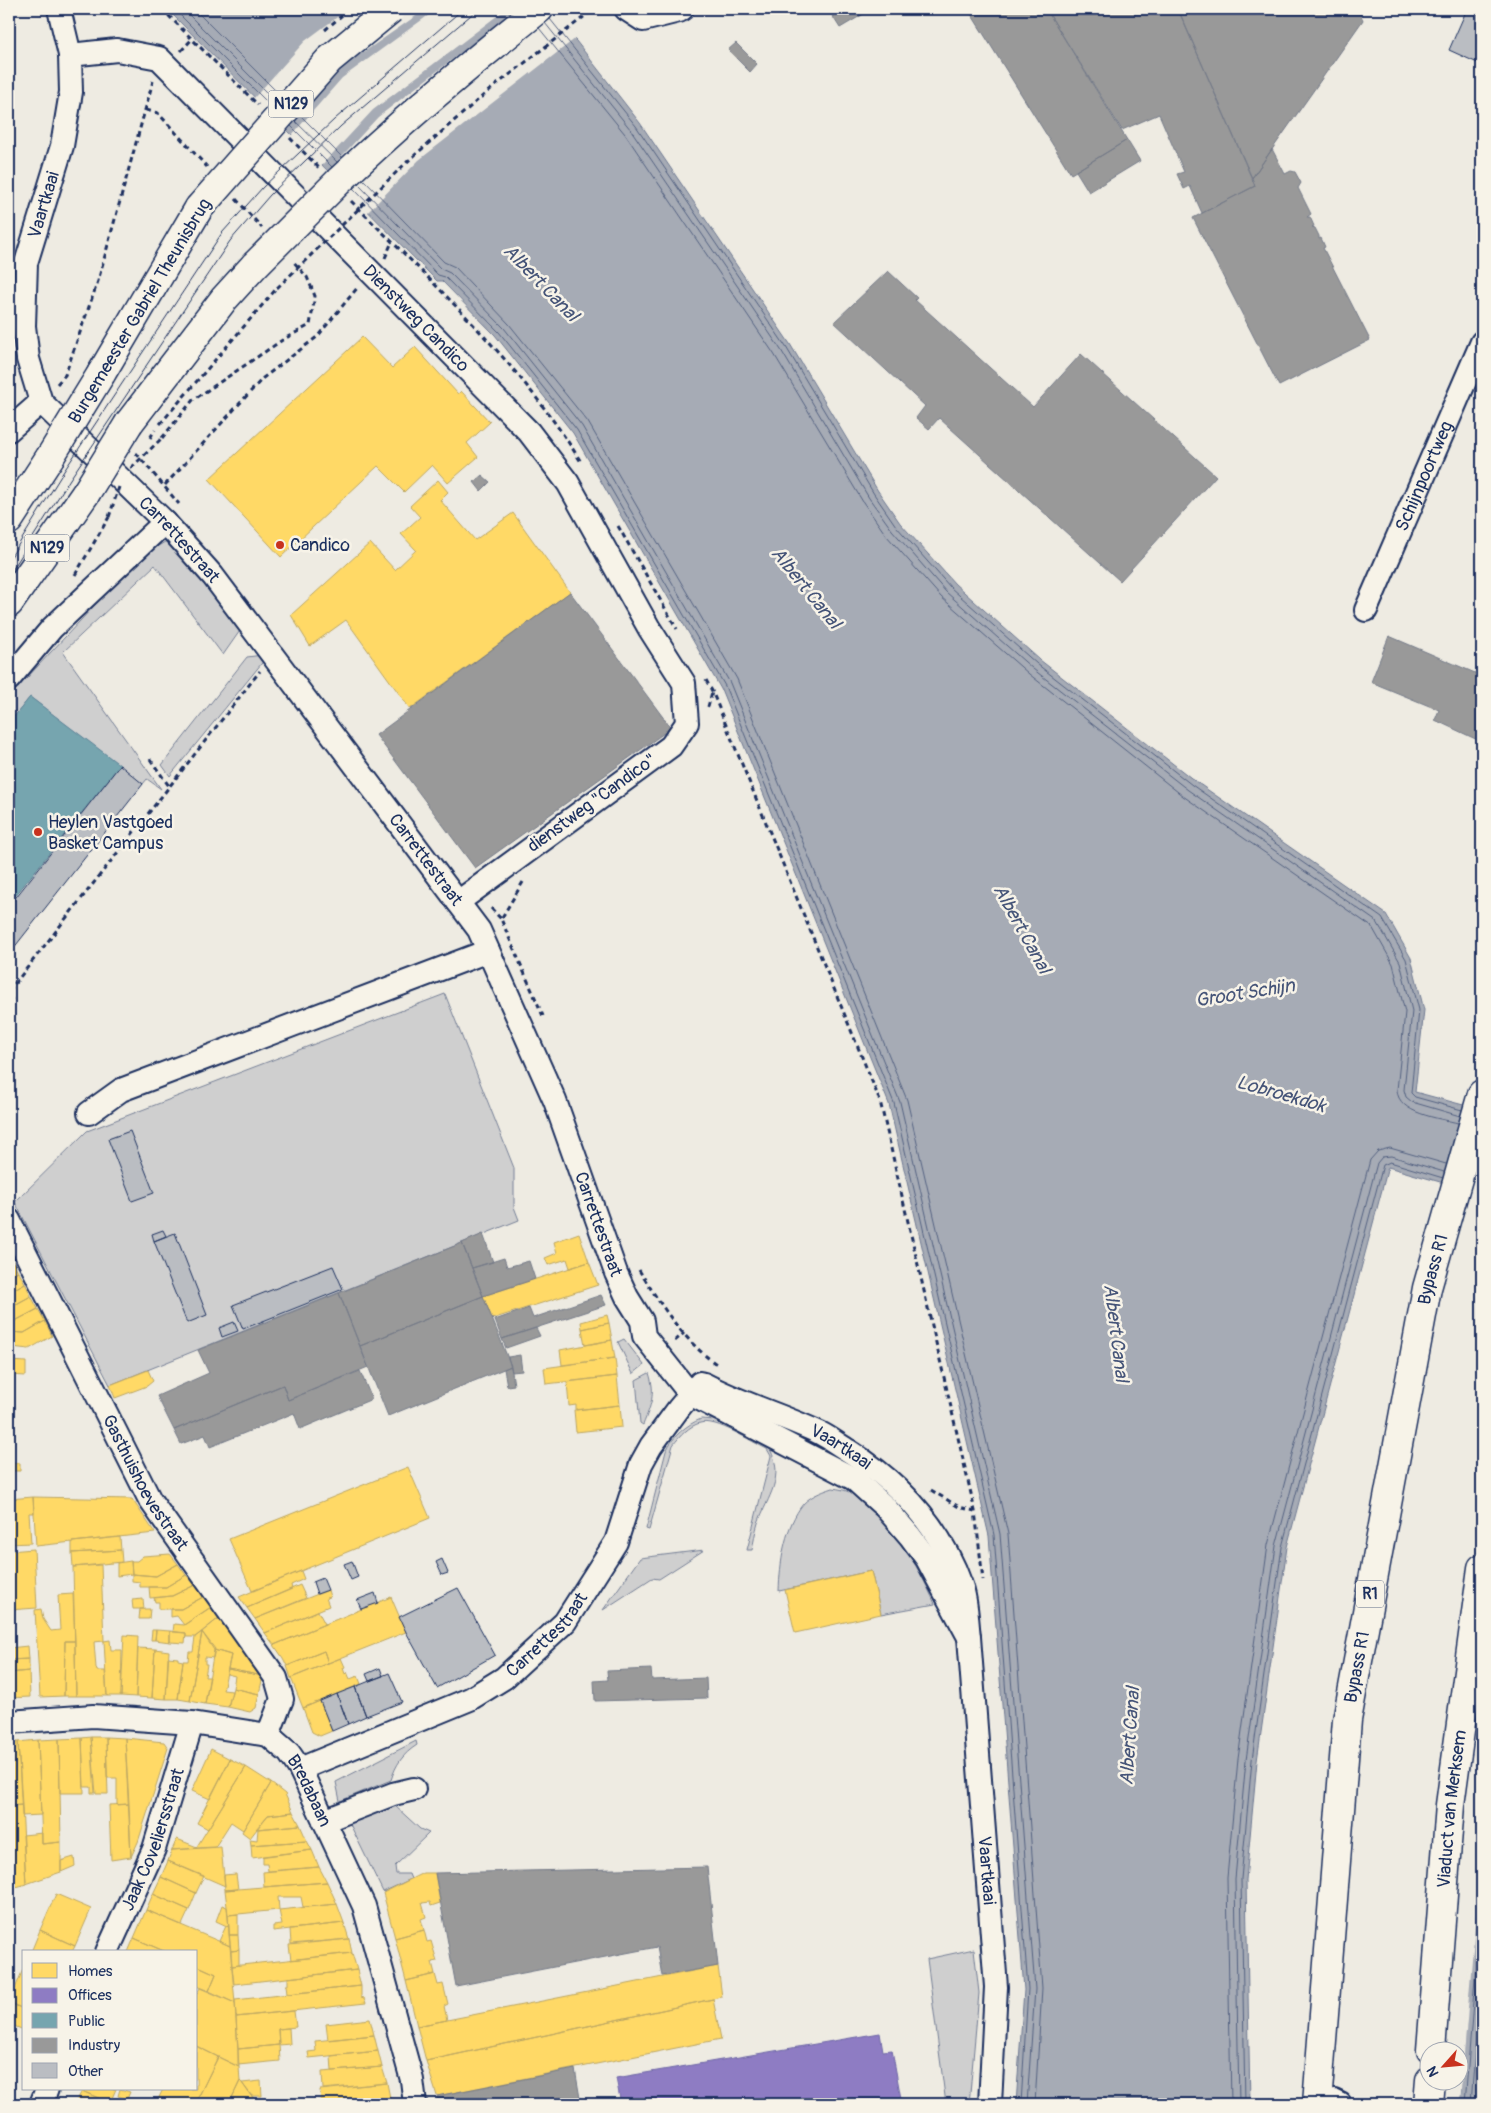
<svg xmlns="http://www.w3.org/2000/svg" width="1491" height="2113" font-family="Pangolin,sans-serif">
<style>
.green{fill:#cfcfcf;stroke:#757f96}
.water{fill:#a6abb5;stroke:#6e7992}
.pier{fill:#eeebe2}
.homes{fill:#ffd966;stroke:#bba664}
.offices{fill:#8e7cc3;stroke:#6c65a5}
.public{fill:#76a5af;stroke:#5b8297}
.industry{fill:#999;stroke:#737987}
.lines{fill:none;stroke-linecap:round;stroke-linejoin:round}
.shore{stroke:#536181;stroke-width:1}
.building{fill:#babdc2;stroke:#1b2f5e}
.minor-casing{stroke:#1b2f5e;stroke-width:26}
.major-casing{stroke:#1b2f5e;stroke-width:31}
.highway-casing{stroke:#1b2f5e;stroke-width:31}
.path{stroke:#1b2f5e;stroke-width:3;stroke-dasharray:5 4;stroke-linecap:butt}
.minor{stroke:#f7f3e8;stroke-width:22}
.major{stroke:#f7f3e8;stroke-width:28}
.highway{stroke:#f7f3e8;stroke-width:28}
.tram{stroke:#1b2f5e;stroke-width:1}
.major-bridge-casing{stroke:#1b2f5e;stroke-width:31;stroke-linecap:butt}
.path-bridge{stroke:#1b2f5e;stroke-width:3;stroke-dasharray:5 4;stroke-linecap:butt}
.major-bridge{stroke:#f7f3e8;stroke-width:28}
.poi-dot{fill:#c8321e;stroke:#f7f3e8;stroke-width:2}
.labels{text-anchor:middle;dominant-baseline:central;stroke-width:5;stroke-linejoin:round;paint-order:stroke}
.shield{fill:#f7f3e8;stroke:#5d6a87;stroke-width:1}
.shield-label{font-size:16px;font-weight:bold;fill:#1b2f5e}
.street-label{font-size:18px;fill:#1b2f5e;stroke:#f7f3e8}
.poi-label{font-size:18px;fill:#1b2f5e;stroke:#f7f3e8;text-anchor:start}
.water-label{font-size:19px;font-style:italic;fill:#455478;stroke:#f7f3e8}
</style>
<rect width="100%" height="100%" fill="#eeebe2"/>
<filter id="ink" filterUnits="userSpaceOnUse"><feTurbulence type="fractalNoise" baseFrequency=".02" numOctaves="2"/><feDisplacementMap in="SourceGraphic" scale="10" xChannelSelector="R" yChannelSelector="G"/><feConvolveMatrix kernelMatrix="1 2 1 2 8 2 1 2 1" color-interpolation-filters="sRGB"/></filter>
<g filter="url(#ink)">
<path class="green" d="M170,539l74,86 -21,30 -68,-90 -92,87 98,137 -14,-10 -4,5 -113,-87 -21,26v-26l113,-121 31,-27z
M263,655l3,3 -96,118 -8,-11 85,-108z
M445,994l69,174v39l5,13 -409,165 -95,-183 72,-71z
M624,1339l20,26 -11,9 -15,-32z
M649,1373c7,21 2,32 -6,52l-3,-2 -4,-43z
M701,1419l13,1 56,29c15,29 -2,47 -12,74 -3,9 -4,18 -6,27h-5l24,-94 -4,-7c-15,-7 -51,-31 -67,-26 -11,3 -20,13 -27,22l-24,85 -3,-1 20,-78c7,-15 20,-26 35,-32z
M833,1488c6,1 13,2 18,5 38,23 67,72 84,111l-54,10 -10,-43 -92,20c1,-28 5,-59 21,-83 7,-11 21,-16 33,-20z
M704,1550l-45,29 -7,-1 -49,32 37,-52z
M416,1741l1,4c-14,9 -21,19 -26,35l-51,21 -4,-19z
M394,1805l26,24 9,4 -34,33 1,8h13l2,5 -28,13 -35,-72z
M974,1949l5,44 -10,111h-23l-19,-145z"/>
<path class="water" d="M167,9h380l29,32 64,82 150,221 88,147 22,32 55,61 85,76 155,121 191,133 25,44 13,52 -9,82 67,18 -14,80 -80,-23 -101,380 -30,214 -11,119 4,224h-234l8,-114 -35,-454 -100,-432 -168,-415 -148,-256 -78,-98 -53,-54h-5z
M1482,1844v260h-22l14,-189z"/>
<path class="pier" d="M348,9h78l-91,63 -48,60 -34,-33 52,-58z
M437,9h69l-133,101 -52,56 -30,-30 51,-58z
M517,9h34l25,29 -157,122 -52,53 -40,-41 51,-55z
M1482,1134v63l-14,-4z
M1482,1841l-22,263h-3l15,-189 8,-71z"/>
<path class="homes" d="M362,337l30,31 23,-21 43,47 3,-3 29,31 -23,21 11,14 -30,26 -16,-18 -28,27 -26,-26 -97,91 -72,-78z
M438,480l10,12 -8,8 35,40 38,-27 57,79 -160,117 -64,-89 -36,26 -19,-31 79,-72 25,27 21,-20 -15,-16 19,-17 -10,-11z
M579,1233l10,29 -19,6 -3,-9 -19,6 -3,-7 12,-5 -3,-11z
M9,1255l9,16 -9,5z
M589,1262l9,23 -106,34 -9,-23z
M18,1271l7,12 -16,9v-16z
M25,1283l6,13 -22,12v-16z
M31,1296l7,13 -23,12 -6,1v-14z
M38,1309l7,12 -21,12 -15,-1v-10l6,-1z
M607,1315l2,8 -27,6 -1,-7z
M45,1321l7,15 -23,13 -18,-2v-4h-2v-11l15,1z
M609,1323l3,17 -27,5 -3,-16z
M612,1340l3,18 -53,7 -2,-15z
M615,1358l2,18 -71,8 -2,-16z
M9,1361l17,1v14l-17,-1z
M148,1370l5,11 -6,5 -32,12 -5,-13z
M617,1376l3,29 -44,5v-5l-7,1 -2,-24z
M620,1405l2,22 -46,5 -2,-22z
M9,1463h11v8h-11z
M408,1467l22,51 -178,73 -23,-52z
M33,1497l99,2 23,34 -119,13z
M33,1497l1,16h-5l2,30 -22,1v-45z
M120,1537l1,13 -49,3v-11z
M34,1549l3,59 -28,2v-59z
M121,1550l1,12 -49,5 -1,-14z
M170,1554l8,10 -22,12 -24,-2 -1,-13h6l6,-5z
M131,1561l1,13 -15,2v-13z
M178,1564l8,11 -20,12h-26v-5l-8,-1v-7l24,2z
M101,1565l3,76 -10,1 2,26 1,3h8l2,25h-31l-3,-129z
M301,1571l3,8 -13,6 1,4 -45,19 -8,-11z
M871,1571l10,43 -86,19 -10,-43z
M186,1575l9,10 -23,11 -22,2 -1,-11h17z
M195,1585l8,12 -22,12h-22v-7h-4l-1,-4 18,-2z
M300,1585l6,13 -51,21 -8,-11z
M328,1590l2,7 -4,1 3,8 -64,27 -10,-14z
M73,1594l2,47h-10l-1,55 -24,1 -5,-87 6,-1 2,10 8,12 9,-1 -2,-35z
M203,1597l8,10 -27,18 -7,-9 -6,1v-8h10z
M391,1597l15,35 -78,31 -4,-12 -37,15 -4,-8 -9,-13z
M143,1599l1,10h-11l-1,-9z
M211,1607l8,11 -24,19h-9v-4l-13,-1 1,-8 10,1z
M140,1609h10l-1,10h-10z
M318,1611l7,13 -51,21 -9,-12z
M219,1618l44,58 -35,-7 3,-14 -17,-5 -12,-18z
M152,1630h4l-1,10h-4z
M156,1630l14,1v11l-15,-2z
M170,1631l16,2 -1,10 -15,-1z
M202,1632l13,17 -2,9 -8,-1v7h2l-2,13h5l-5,27 -15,-3z
M202,1632l-12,69 -12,-2 5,-38h5l1,-9h4l2,-15z
M124,1635l14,1 -2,61 -15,-1z
M110,1640l1,10h11l-1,46h-14l-3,-55z
M65,1641h10l1,55h-12z
M28,1646l1,13 -20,1v-12z
M138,1648l17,1 -3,49 -16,-1z
M155,1649l14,2 -3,48 -14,-1z
M214,1650l17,5 -8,35 9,1 -4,16 -23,-3z
M324,1651l4,12 -37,15 -4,-12z
M168,1657l10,1v2l5,1 -5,38h-12z
M341,1658l4,9 -2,1 2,6 2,-2 3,7 8,-3 3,8 -58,24 -12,-30z
M29,1659v12l-20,2v-13z
M228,1669l35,7 -4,18 -26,-6 2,-12 -8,-2z
M29,1671l1,26 -21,1v-25z
M233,1688l26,6 -3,14 -6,4 -22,-5z
M320,1701l12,30 -12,5 -8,-4 -9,-24z
M91,1737h15l2,57h-12z
M91,1737l4,56h-4v-6h-7l-2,-49z
M106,1737l19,1 4,66 -12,1v-27h-10z
M82,1738l2,55h-24l-1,-54z
M125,1738l39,4 4,6 -30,94 -7,15z
M59,1739l2,103 -19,2 -4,-104z
M38,1740l3,75 -19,1 -4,-74z
M18,1742l4,63 -13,1v-63z
M211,1749l19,10 -20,40 -18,-8z
M230,1759l16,8 -38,62 -11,-6z
M246,1767l25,16 -28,47 -12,-8 -16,25 -19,1z
M271,1783l14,11 8,18 -25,3 -18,23 -8,-6z
M129,1804l2,53 -20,3 -2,-55z
M22,1805l4,79 -16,5 -1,-83z
M293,1812l7,13 -44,4 12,-14z
M300,1825l7,16 -56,4 -1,-6 7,1 1,-11z
M42,1833v11l19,-2v30l-35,12 -3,-49z
M177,1839l20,8 -1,1 -24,2z
M307,1841l5,9 -60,8 -1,-13z
M221,1847l4,39 -57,-25 4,-11z
M312,1850l7,17 -51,4 -1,-7h-4v-8z
M74,1857l1,9 -14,6v-11z
M168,1861l36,15 -8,17 -35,-16z
M319,1867l8,15 -63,5 -1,-15z
M423,1873h12l5,30 -9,3 -1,-4 -8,1 4,14 -5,2 3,11 -29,8 -12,-45z
M236,1874l2,15 -13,1 -1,-15z
M161,1877l35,16 -7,17 -36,-16z
M327,1882l10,22 -34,3 -2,-10h-23l1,13 -51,5 -3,-25z
M56,1894l35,15 -16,37 -35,-16z
M153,1894l36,16 -7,15 -36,-15z
M337,1904l7,19 -71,8v-5l9,-1 -3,-15z
M222,1905l5,2 2,20 -13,-6z
M146,1910l84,36 5,57 -26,-12 7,-17 -20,-9v-13h-30l-32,-14z
M238,1914v21h-9l-1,-20z
M344,1923l5,16 -58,5 -1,-15z
M226,1926l3,1 1,19 -11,-5z
M40,1930l35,16 -3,6h-41z
M424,1930l3,12 4,-1 6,20 -5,1 3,12 -29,7 -11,-43z
M229,1935h9l1,15 -8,1z
M134,1938l32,14h-38z
M349,1939l3,14 -61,7 -2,-15z
M239,1950v15l-7,1 -1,-15z
M352,1953l5,17 -123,14 -2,-18z
M196,1965l20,9 -7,17 -13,-5z
M718,1966l4,31 -296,64 -9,-35z
M24,1967v42l-15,-6z
M357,1970l4,16 -74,8 -1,-9h2v-7z
M435,1974l3,11 5,-1 5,20 -4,2 3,14 -30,6 -11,-45z
M361,1986v11l3,1 2,5 -130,14 -1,-17z
M200,1988l35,15 4,64 -43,-21v-51z
M713,1999l8,40 -284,57 -11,-35z
M9,2003l15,6v21l-15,-6z
M294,2011l2,16 -18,2 1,16 -41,4 -2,-32z
M370,2019l4,16 -46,5 -2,-16z
M289,2028l1,16 -11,1 -1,-16z
M374,2035l4,16 -69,7 -1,-6 8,-1 -1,-10z
M279,2045l1,16 -42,4v-16z
M196,2046l22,11 -23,47h-39l7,-15h33z
M378,2051l4,16 -50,4 -1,-15z
M218,2057l21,10 1,14 -11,23h-34z
M382,2067l5,16 -64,6 -1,-17z
M9,2079l5,3 -5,13z
M240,2081l2,2 16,21h-29z
M261,2081l1,15h-11l-9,-13z
M387,2083l3,15 -69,6 -1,-14z
M82,2089h34l-6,14 -28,-12z
M120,2089l10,3 -3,7 -9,-3z
M82,2091l28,12 -1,1h-34z
M390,2098l2,6h-51z"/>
<path class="offices" d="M880,2033l3,18 9,-1 10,54h-281l-5,-26z"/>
<path class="public" d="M30,697l90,68 -109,136 -2,-2v-176z"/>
<path class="industry" d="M828,9h44l-32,19z
M968,9h78l81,131 -56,34z
M1046,9h132l77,177 -53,27 -12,-27 -6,3 -7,-15 7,-2 -25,-58 -37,16z
M1178,9h180l5,11 -111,158z
M736,43l21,21 -7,8 -22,-22z
M1127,140l13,21 -51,31 -13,-21z
M1272,149l13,25 6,-3 4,1 6,11 -3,5 13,26 -4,3h3l4,9 -2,1 3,1 4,8v3l2,-1 4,9 -2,1 47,92 -91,46 -86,-168 62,-32 -3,-8z
M888,271l29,27 -2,2 118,107 48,-53 135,122 -96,105 -181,-163 -10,11 -13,-11 9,-12 -91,-84z
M482,475l8,7 -9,9 -7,-9z
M570,592l101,136 -196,140 -99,-133z
M1389,636l93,40v66l-47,-22 4,-10 -68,-28z
M483,1234l10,28 -21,6 -10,-25z
M462,1243l21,53 -123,50 -21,-53z
M504,1258l3,9 22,-6 6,18 -52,17 -11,-28z
M339,1293l29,74 -80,33 -5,-15 -109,45 -17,-34 52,-23 -11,-23z
M601,1295l5,10 -104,34 -7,-19 34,-12 4,10z
M483,1296l28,70 -123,50 -28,-70z
M536,1328l4,8 -34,12 -4,-9z
M520,1355l2,16 -10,1 -4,-15z
M511,1366l3,19 -7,1 -3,-17z
M360,1371l12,28 -72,30 -6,-16 -84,34 -5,-12 -24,9 -7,-14 109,-45 5,15z
M651,1669l1,11 54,-2 1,20 -112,3 -1,-20 14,-1 -1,-9z
M707,1867l11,99 -56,10 -5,-29 -201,39 -21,-113z
M575,2069l6,35h-143l-1,-8z"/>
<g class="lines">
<path class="shore" d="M174,9l96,96
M183,9l91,91
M194,9l85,85
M550,19l86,107 150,221 88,147 22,32 55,62 86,76 155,121 190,133 24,41 13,51 -8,83 4,4 47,13
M545,23l86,107 150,220 88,148 23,32 54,62 87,77 155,121 189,132 23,40 12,49 -8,79 2,7 6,5 48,14
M539,28l86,106 149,220 89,148 23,33 55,62 88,77 154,122 189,131 21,37 12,48 -8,78c1,24 42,28 61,33
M300,115l42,42
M295,121l42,41
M291,126l41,41
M363,179l81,83 11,5 54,57 79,98 149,257 170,421 101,434 34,454 -7,116
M358,184l83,85 9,4 54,55 78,98 148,257 170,419 100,432 35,455 -8,115
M353,188l85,87 7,2 54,55 78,98 148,256 169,417 100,432 34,454 -7,115
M1231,2104l-4,-226 11,-119 30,-214 102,-385 8,-9 12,-3 56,16
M1239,2104l-4,-225 11,-119 30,-214 101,-383 5,-6 9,-1 53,16
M1245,2104l-4,-225 11,-119 30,-213 101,-382 7,-3 53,16
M1465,2104l17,-215
M1471,2104l11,-145"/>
</g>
<path class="building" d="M1467,9h15v56l-33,-15z
M120,765l23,19 -134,170v-48z
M130,1131l24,62 -22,8 -24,-62z
M163,1230l3,6 -12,5 -2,-7z
M175,1233l32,82 -20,8 -33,-82z
M333,1266l10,23 -100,40 -10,-24z
M234,1322l4,9 -16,6 -3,-9z
M442,1559l6,14 -6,2 -6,-13z
M352,1561l6,16 -7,3 -7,-16z
M323,1578l5,12 -11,4 -4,-12z
M458,1588l37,67 -58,33 -31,-56 -7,-15z
M375,1593l3,10 -17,6 -4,-9z
M380,1668l3,8 -14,5 -3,-7z
M389,1673l13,29 -36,14 -11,-29z
M355,1687l11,29 -18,8 -11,-30z
M337,1694l11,30 -16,7 -12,-30z"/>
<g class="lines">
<g class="minor-casing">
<g id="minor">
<path id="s1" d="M59,9l11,46 1,37 -9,54 -36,117 -2,63 4,33 13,43 124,120 48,54 266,354 76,171 61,172 11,24 15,24 2,15 46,58 164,85 31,28 25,29 17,23 42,78"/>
<path d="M626,9l17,11 36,-9 3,-2"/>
<path id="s2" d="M70,55l47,-5 42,8 370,374 39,51 81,145 35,55 3,40 -16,23 -213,156"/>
<path d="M9,430l32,-28"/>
<path id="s3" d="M1366,610l116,-268"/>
<path d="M9,679l43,-51 113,-106"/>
<path d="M89,1113l32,-23 367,-139"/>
<path id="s4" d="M9,1220l141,280 126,178 6,21 -14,36"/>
<path id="s5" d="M704,1384c38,20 78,31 116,49 10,5 19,12 29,18 52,33 91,75 112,134 6,16 6,36 8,52l27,350 -6,117"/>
<path id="s6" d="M9,1722l84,-6 99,7 76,12 21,18 11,16 64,137 48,174 3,24"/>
<path id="s7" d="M300,1769l170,-70 34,-21 61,-56 51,-80 25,-78 10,-18 28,-38 21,-25"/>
<path d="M324,1821l69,-27 21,-5"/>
<path id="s8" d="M107,1952l47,-103 38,-126"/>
<path d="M1334,2101l6,3"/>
<path d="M41,2104l6,-15"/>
</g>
</g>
<g class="major-casing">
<path id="major" d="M339,181c64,-61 131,-117 200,-172
M101,374l98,-166
M129,423l95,-124 31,-34
M9,520l41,-63
M9,603l77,-110"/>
</g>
<g class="highway-casing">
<g id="highway">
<path id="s9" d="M1431,2050l19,-245 32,-237"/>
<path id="s10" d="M1317,2104l30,-384 80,-432 55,-194"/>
<path d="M1428,2104l2,-24"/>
</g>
</g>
<path class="path" d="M162,9l96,96
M181,51l11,-12
M146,110l12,3 49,54
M290,138l29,30
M236,199l26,29
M351,201c82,82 169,162 230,261
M385,258l7,-16
M57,384l8,-9 33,-94 55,-200
M160,424l117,-136
M162,438l31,-38 91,-61 26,-14 5,-29 -8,-19 -15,-17
M136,453l43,51
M165,485l98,-107 54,-41 41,-50
M618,526l59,103
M75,575l34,-58
M9,633l5,-7
M706,680l6,11 168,410 95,410 8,69
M708,707l4,-15
M150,759l19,27
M523,882l-22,37 42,97
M491,908l10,11
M9,991l251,-320
M9,996l4,6
M639,1270c22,35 45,72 80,96
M675,1341l9,-8
M931,1490l28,17 16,4"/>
<use href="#minor" class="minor"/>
<use href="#major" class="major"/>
<use href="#highway" class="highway"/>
<path class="tram" d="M9,560l55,-89 158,-238 41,-46 72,-68 128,-110
M9,575l61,-96 160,-238 40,-46 71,-69 137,-117"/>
<g class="major-bridge-casing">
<path id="major-bridge" d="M199,208l130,-148 62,-51
M255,265l84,-84
M50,457l51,-83
M86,493l43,-70"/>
</g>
<path class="path-bridge" d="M325,30l24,-21
M277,288l130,-126 79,-69 108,-84
M150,438l5,-8
M131,468l31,-30
M109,517l10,-30"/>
<use href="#major-bridge" class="major-bridge"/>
</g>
</g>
<g class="poi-dot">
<circle cx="280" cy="545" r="5"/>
<circle cx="38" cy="832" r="5"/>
</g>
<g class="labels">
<g class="shield">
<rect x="268.5" y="90.5" width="45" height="27" rx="4"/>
<rect x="24.5" y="534.5" width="45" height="27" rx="4"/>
<rect x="1356" y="1580.5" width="28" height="27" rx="4"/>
</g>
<g class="shield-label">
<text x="291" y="104">N129</text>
<text x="47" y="548">N129</text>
<text x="1370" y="1594">R1</text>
</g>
<g class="street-label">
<text transform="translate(44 205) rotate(-73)">Vaartkaai</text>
<text transform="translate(140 311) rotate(-59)">Burgemeester Gabriel Theunisbrug</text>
<text stroke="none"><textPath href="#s2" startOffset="456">Dienstweg Candico</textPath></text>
<text stroke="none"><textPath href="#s3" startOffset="146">Schijnpoortweg</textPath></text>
<text stroke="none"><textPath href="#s1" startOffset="598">Carrettestraat</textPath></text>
<text transform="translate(592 803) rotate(-36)">dienstweg "Candico"</text>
<text stroke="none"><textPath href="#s1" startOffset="1002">Carrettestraat</textPath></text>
<text stroke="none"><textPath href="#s1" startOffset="1408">Carrettestraat</textPath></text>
<text stroke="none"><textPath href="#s10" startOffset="844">Bypass R1</textPath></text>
<text stroke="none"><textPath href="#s5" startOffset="151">Vaartkaai</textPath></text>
<text stroke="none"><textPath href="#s4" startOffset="296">Gasthuishoevestraat</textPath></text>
<text stroke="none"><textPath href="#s7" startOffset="285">Carrettestraat</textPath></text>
<text stroke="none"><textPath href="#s10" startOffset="439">Bypass R1</textPath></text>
<text stroke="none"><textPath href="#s6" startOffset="331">Bredabaan</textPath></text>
<text stroke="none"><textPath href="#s9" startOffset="242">Viaduct van Merksem</textPath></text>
<text stroke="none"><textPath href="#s8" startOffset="122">Jaak Coveliersstraat</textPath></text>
<text stroke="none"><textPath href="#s5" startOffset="625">Vaartkaai</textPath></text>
</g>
<g class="poi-label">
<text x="290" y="545">Candico</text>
<text x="48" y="822">Heylen Vastgoed<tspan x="48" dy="21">Basket Campus</tspan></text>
</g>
<g class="water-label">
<text transform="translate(541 283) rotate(46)">Albert Canal</text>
<text transform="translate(806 588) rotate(51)">Albert Canal</text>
<text transform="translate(1022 929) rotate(61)">Albert Canal</text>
<text transform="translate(1245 993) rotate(-9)">Groot Schijn</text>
<text transform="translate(1281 1094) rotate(16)">Lobroekdok</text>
<text transform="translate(1116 1333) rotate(83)">Albert Canal</text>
<text transform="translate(1130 1736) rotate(-86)">Albert Canal</text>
</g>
</g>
<rect width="1491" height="2113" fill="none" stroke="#f7f3e8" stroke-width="30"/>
<rect x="15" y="15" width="1461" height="2083" fill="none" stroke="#1b2f5e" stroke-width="2" filter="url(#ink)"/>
<rect x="22" y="1950" width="175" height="140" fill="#f7f3e8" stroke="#9fa5b1"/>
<rect x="32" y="1963" width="25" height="15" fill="#ffd966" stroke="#9fa5b1"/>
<text x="68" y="1976" font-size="15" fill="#1b2f5e">Homes</text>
<rect x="32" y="1988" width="25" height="15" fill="#8e7cc3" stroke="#9fa5b1"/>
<text x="68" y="2000" font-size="15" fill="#1b2f5e">Offices</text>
<rect x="32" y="2013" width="25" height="15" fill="#76a5af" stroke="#9fa5b1"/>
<text x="68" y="2026" font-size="15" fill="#1b2f5e">Public</text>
<rect x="32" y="2038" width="25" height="15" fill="#999999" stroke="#9fa5b1"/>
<text x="68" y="2050" font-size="15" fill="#1b2f5e">Industry</text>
<rect x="32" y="2063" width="25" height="15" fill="#babdc2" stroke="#9fa5b1"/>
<text x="68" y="2076" font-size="15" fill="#1b2f5e">Other</text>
<g transform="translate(1444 2066) rotate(243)"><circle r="24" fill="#f7f3e8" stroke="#9fa5b1"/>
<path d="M0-4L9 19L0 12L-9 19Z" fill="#c8321e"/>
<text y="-8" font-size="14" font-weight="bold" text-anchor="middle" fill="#1b2f5e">N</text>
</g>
</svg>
